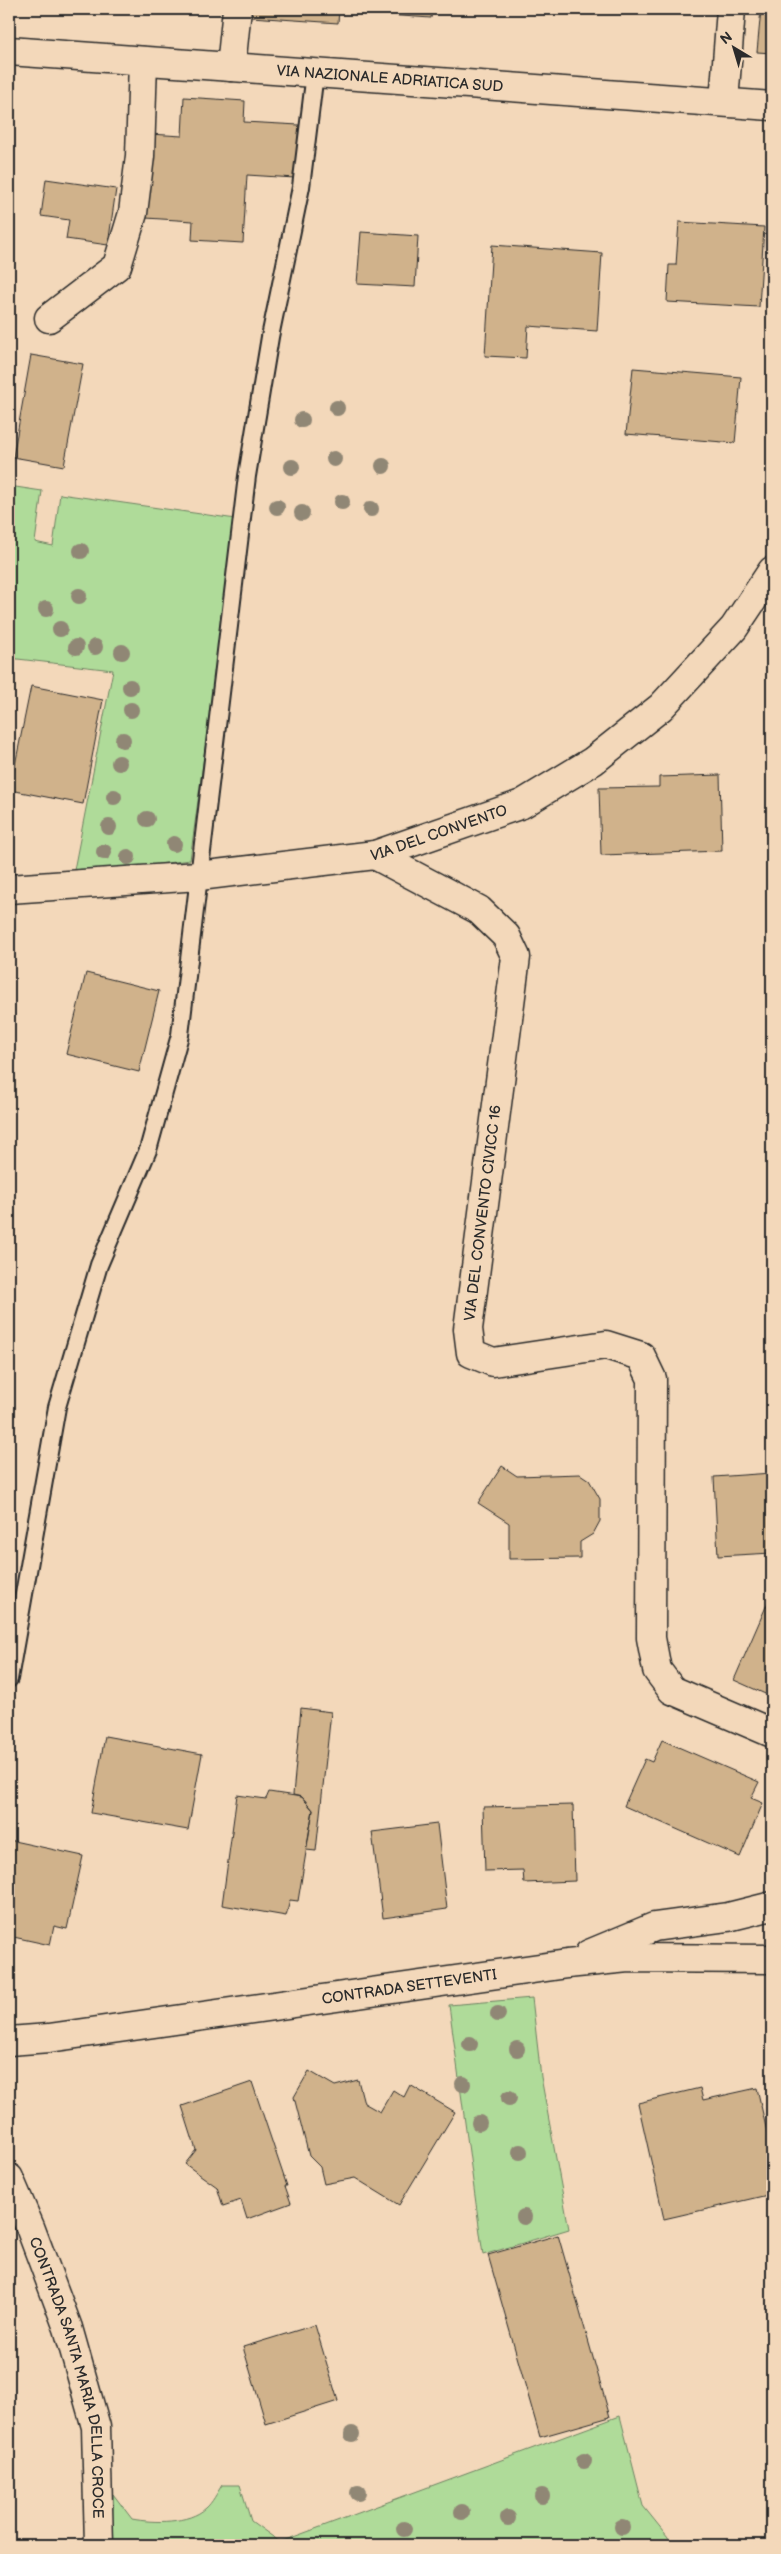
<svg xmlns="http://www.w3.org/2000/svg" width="781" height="2554" font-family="'Balsamiq Sans',sans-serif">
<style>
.green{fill:#afdb99;stroke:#6d8362}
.building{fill:#d0b28b;stroke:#2b2b2b}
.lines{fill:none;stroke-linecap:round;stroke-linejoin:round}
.service-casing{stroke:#2b2b2b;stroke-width:20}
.minor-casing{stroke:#2b2b2b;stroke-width:31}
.secondary-casing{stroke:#2b2b2b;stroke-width:31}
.service{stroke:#f3d8ba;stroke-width:16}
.minor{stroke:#f3d8ba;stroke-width:28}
.secondary{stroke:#f3d8ba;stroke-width:28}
.tree{fill:#908775}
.labels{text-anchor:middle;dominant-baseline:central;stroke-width:5;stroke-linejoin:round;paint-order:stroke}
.street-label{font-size:15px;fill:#2b2b2b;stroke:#f3d8ba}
</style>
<rect width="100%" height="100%" fill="#f3d8ba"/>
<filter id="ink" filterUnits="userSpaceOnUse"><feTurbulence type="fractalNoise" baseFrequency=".02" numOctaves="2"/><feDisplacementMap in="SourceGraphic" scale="10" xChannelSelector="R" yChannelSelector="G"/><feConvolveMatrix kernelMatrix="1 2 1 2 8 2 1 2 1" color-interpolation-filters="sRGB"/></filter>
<g filter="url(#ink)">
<path class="green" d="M9,486l33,5 -7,51 18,4 7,-52 176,25 -46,341 -117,15 40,-205 -104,-12z
M532,1998l9,79 28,152 -86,26 -34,-250z
M620,2416l23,90 25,31 2,8h-558l1,-51 19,25c21,4 57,5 74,-11 6,-5 11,-15 16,-23h18l11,36 29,21z"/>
<path class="building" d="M252,9h87l-1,14 -87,-6z
M372,9h60l-1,9 -59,-4z
M761,9h11v44l-15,-1z
M184,97l61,4 -1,21 55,3 -4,53 -48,-3 -4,68 -51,-3 1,-19 -47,-3 4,-84 32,2z
M46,179l70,10 -8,56 -42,-6 3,-19 -28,-4z
M679,222l85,5 -5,80 -92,-5 2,-37h7z
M361,232l57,4 -3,51 -58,-3z
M492,245l110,8 -5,78 -69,-5 -2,32 -41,-2z
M31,355l52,9 -19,102 -51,-9z
M633,368l108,9 -6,66 -109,-9z
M31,686l72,14 -20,104 -73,-14z
M720,775l2,76 -121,4 -2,-67 60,-1v-10z
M86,973l73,18 -20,81 -73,-18z
M502,1466l15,10 63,-2 9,6 11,19v22l-7,13 -13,8v16l-71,1v-36l-31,-20z
M772,1473v80l-54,3 -4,-79z
M768,1602l4,2v93l-38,-17z
M301,1708l30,4 -15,139 -10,-1 7,-40 -11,-13 -9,-2z
M105,1736l97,18 -14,76 -97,-17z
M662,1740l97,42 -8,16 12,5 -23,54 -116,-51 21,-47 7,3z
M269,1792l33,5 11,13 -15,91 -8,-1 -4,16 -64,-11 15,-110 29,4z
M573,1805l2,76 -51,2 -1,-13 -38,1 -2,-64z
M437,1824l10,85 -64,9 -11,-86z
M9,1840l74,16 -16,73 -13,-3 -4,19 -41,-9z
M309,2071l26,15 23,-6 6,23 16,9 13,-22 11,7 6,-12 45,27 -56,93 -44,-27 -31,6 -4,-17 -11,-11 -15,-59z
M252,2082l35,104h-2l6,17 -44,16 -6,-19 -18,6 -6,-19 -32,-23 11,-14 -14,-44z
M700,2088l3,12 54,-12 15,66v40l-108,25 -26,-116z
M558,2235l52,182 -70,20 -52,-182z
M315,2325l23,76 -72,23 -23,-77z"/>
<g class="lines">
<g class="service-casing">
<path id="service" d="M9,1679l48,-272 42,-142 49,-115 32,-115 67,-559 23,-139 31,-150 14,-114"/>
</g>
<g class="minor-casing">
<g id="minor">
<path d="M231,67l6,-58"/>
<path d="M724,102l7,-93"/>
<path d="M49,318l68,-52 16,-53 7,-57 3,-95"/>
<path d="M375,855l104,55 27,26 10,21 -48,372 3,24 22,9 113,-17 35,11 11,23 -1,259 6,32 15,20 100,43"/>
<path id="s1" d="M9,889l190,-13 176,-21 147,-51 71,-43 68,-54 73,-79 38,-57"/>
<path d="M589,1954l65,-27 74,-10 44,-11"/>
<path id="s2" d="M9,2041l40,-3 518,-74 61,-6 144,1"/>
</g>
</g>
<g class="secondary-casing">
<g id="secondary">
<path id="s3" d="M9,51l763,55"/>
<path id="s4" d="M9,2178l21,49 38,101 28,99 3,118"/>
</g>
</g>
<use href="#service" class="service"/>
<use href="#minor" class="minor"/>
<use href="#secondary" class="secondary"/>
</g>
<g class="tree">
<circle cx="337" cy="408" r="8"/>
<circle cx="302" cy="420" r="8"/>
<circle cx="334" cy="459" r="8"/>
<circle cx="383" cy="466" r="8"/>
<circle cx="292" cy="467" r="8"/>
<circle cx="342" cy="502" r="8"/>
<circle cx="277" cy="507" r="8"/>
<circle cx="371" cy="509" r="8"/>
<circle cx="302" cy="513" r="8"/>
<circle cx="81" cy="551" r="8"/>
<circle cx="79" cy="596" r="8"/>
<circle cx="46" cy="609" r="8"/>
<circle cx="60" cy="629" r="8"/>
<circle cx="76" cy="647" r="8"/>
<circle cx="95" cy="647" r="8"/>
<circle cx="122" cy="652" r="8"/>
<circle cx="130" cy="687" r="8"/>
<circle cx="131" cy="710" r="8"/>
<circle cx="123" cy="740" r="8"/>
<circle cx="119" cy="763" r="8"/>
<circle cx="114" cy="797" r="8"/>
<circle cx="147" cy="819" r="8"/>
<circle cx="109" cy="827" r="8"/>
<circle cx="174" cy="844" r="8"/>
<circle cx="104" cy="852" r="8"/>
<circle cx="128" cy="857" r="8"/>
<circle cx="498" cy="2014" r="8"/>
<circle cx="470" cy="2044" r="8"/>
<circle cx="517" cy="2049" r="8"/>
<circle cx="463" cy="2084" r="8"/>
<circle cx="509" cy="2098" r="8"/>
<circle cx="479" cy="2123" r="8"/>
<circle cx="520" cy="2152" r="8"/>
<circle cx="524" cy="2217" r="8"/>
<circle cx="352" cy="2434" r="8"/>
<circle cx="584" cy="2461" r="8"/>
<circle cx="358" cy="2493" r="8"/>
<circle cx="542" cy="2496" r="8"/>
<circle cx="462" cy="2512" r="8"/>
<circle cx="508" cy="2518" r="8"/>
<circle cx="622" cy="2527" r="8"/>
<circle cx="404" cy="2529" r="8"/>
</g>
</g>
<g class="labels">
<g class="street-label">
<text stroke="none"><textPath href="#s3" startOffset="382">VIA NAZIONALE ADRIATICA SUD</textPath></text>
<text stroke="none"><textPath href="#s1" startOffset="435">VIA DEL CONVENTO</textPath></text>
<text transform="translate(483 1213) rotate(-83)">VIA DEL CONVENTO CIVICC 16</text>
<text stroke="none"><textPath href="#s2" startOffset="404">CONTRADA SETTEVENTI</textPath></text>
<text stroke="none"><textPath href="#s4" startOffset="210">CONTRADA SANTA MARIA DELLA CROCE</textPath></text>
</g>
</g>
<rect width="781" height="2554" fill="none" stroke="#f3d8ba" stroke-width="30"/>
<rect x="15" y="15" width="751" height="2524" fill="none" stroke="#2b2b2b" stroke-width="2" filter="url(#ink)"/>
<g transform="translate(734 48) rotate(322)" stroke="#f3d8ba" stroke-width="4" paint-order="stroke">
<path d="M0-4L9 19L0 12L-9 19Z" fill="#2b2b2b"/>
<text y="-8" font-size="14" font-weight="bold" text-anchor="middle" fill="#2b2b2b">N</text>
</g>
</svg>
